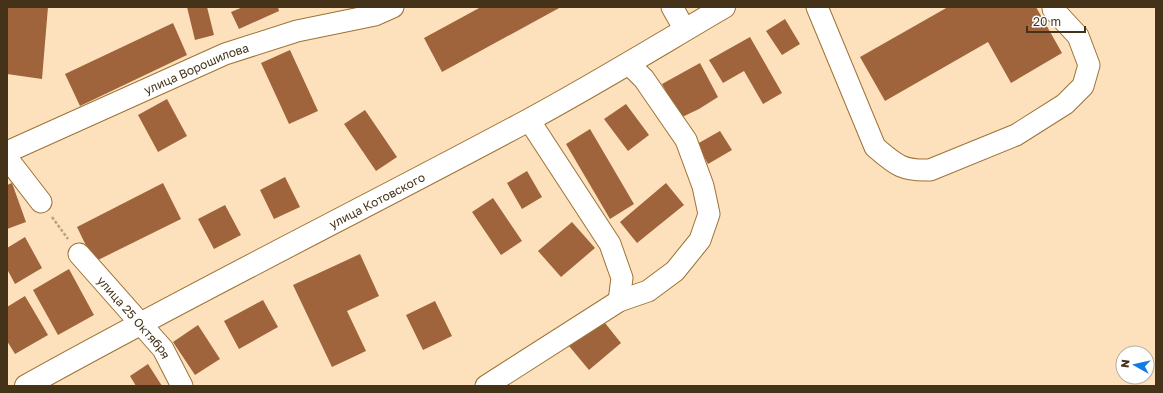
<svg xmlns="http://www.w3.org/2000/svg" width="1163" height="393" font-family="'Golos Text',sans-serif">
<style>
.building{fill:#9f643b}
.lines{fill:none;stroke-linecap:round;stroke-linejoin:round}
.minor-casing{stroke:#9d7235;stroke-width:23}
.highway-casing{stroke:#9d7235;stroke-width:24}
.path{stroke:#b9a080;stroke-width:2.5;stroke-dasharray:3 2;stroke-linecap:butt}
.minor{stroke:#fff;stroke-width:21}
.highway{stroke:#fff;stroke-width:22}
.labels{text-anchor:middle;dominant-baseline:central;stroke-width:4;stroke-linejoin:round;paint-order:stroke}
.street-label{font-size:12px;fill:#453319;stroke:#fff}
</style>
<rect width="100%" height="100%" fill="#fde1bc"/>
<path class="building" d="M7,7h41l-6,72 -35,-5z
M187,7h20l7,28 -19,5z
M243,7h35l1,4 -40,18 -8,-17z
M481,7h80l-119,65 -18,-34z
M948,7h88l26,46 -51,30 -23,-41 -103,59 -25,-44z
M785,19l15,25 -18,11 -16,-24z
M173,23l14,32 -107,51 -15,-32z
M750,37l32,56 -19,11 -19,-33 -21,12 -14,-23z
M290,50l28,61 -29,13 -28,-61z
M700,63l18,34 -19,12 -19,9 -18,-34z
M167,99l20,37 -29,16 -20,-37z
M626,104l23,31 -21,16 -24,-32z
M365,110l32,47 -21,14 -32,-47z
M590,129l44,75 -24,15 -44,-75z
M720,131l12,19 -24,14 -11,-20z
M527,171l15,26 -20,12 -15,-26z
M285,177l15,30 -26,12 -14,-29z
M12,183l14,39 -19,7v-44z
M163,183l18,36 -87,43 -17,-35z
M666,183l18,22 -47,38 -17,-21z
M493,198l29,43 -21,14 -29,-43z
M225,205l16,30 -27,14 -16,-30z
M572,222l23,26 -34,29 -23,-26z
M25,237l17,31 -27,16 -8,-15v-21z
M360,254l19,42 -32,15 19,40 -34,16 -39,-82z
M69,269l25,46 -36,20 -25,-45z
M25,296l23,39 -33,19 -8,-13v-34z
M263,300l15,27 -39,22 -15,-28z
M435,301l17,35 -29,14 -17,-35z
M601,318l20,25 -32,27 -20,-24z
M198,325l22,34 -25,16 -22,-33z
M148,364l14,22h-26l-6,-10z"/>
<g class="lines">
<g class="minor-casing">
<g id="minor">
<path d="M672,7l13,23"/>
<path d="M817,7l58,140c21,18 27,24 55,23l86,-35 49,-31 18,-18 6,-21 -11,-29 -25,-27"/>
<path d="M529,120l81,124 12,34 -3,23"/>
<path id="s1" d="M7,152l218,-98 72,-23 78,-16 18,-8"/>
<path d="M7,158l34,44"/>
<path id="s2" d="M79,254l84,95 19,37"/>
<path d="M486,386l133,-85 29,-10 27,-20 25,-31 9,-26 -6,-28 -17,-46 -42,-61 -15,-15"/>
</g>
</g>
<g class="highway-casing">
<g id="highway">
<path id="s3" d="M26,386c165,-92 335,-176 501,-265 67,-36 132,-76 197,-114"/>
</g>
</g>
<path class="path" d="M52,217l16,22"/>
<use href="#minor" class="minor"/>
<use href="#highway" class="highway"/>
</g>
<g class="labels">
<g class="street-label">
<text stroke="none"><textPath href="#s1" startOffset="207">улица Ворошилова</textPath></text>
<text stroke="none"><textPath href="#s3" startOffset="397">улица Котовского</textPath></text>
<text stroke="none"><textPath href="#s2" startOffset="84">улица 25 Октября</textPath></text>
</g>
</g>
<rect width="1163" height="393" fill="none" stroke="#453319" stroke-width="16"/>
<g transform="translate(1135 365) rotate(278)"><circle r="19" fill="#ffffff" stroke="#b5ada3"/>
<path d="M0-3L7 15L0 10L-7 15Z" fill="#117ce3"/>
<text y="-6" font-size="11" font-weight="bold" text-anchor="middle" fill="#453319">N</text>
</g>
<path d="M1027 26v6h58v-6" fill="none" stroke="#453319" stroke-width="2"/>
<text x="1033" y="26" font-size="12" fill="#453319" stroke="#ffffff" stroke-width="3" paint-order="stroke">20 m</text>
</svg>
